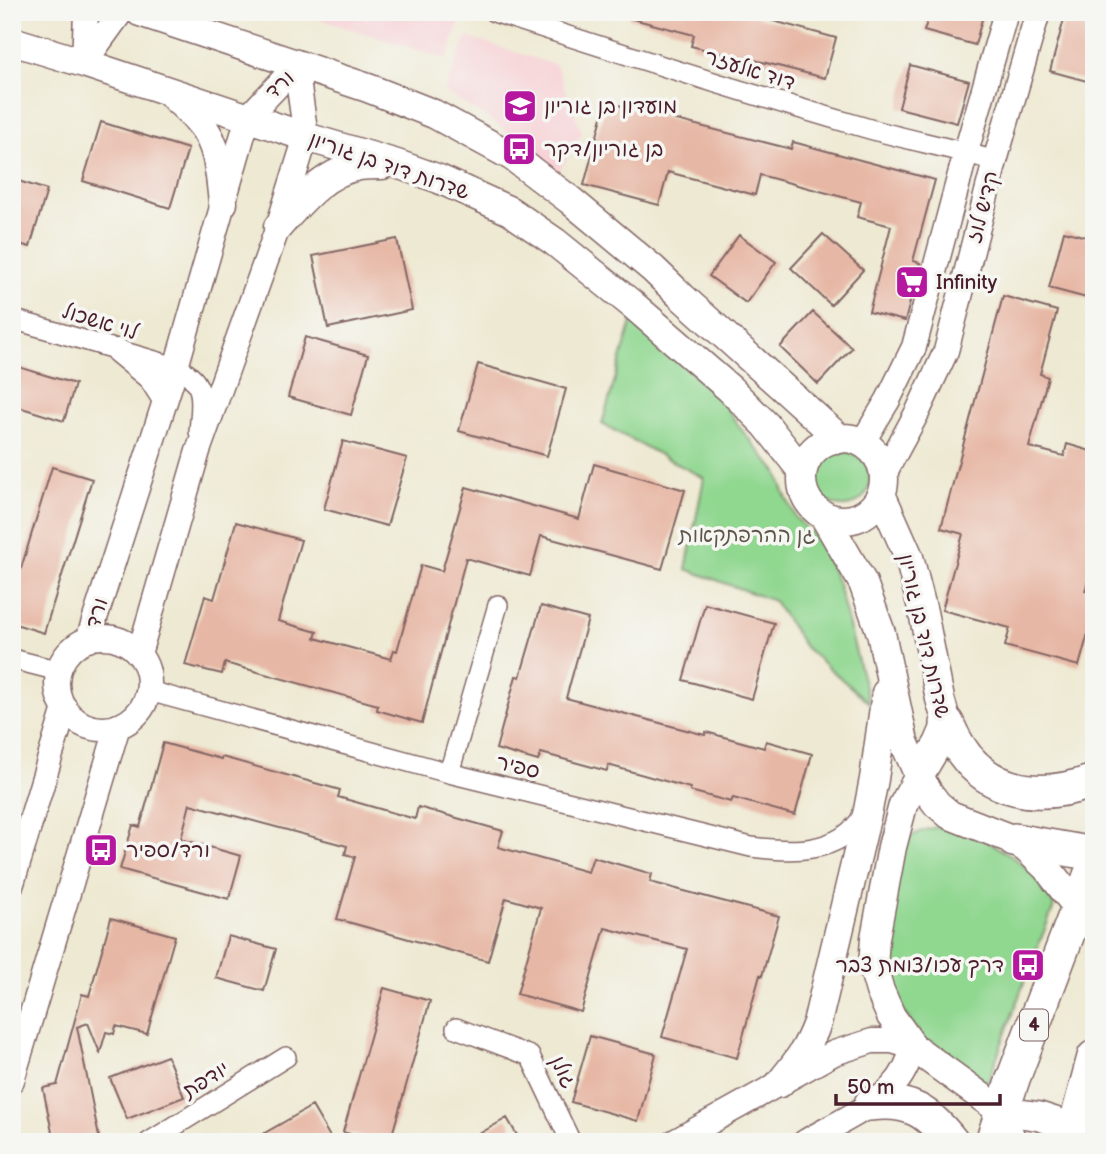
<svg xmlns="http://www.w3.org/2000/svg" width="1106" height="1154" font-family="'Balsamiq Sans','Playpen Sans Hebrew',sans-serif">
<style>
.built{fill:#f7cfd4}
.green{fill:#90d790;stroke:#6d7b5e;stroke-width:2}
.building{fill:#e7b7a5}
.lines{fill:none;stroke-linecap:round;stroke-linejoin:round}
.minor-casing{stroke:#836665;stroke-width:22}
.tertiary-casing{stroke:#836665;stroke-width:27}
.secondary-casing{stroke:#836665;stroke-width:31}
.trunk-casing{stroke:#836665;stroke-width:36}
.minor{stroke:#fff;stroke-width:19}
.tertiary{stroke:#fff;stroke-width:24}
.secondary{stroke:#fff;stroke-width:28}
.trunk{stroke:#fff;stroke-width:33}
.labels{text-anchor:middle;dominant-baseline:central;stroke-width:7;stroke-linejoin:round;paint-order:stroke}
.shield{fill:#f6f6f2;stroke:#7e6067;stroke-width:2}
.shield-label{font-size:19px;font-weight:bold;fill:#4a1f2b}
.street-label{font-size:21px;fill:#4a1f2b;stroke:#f6f6f2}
.poi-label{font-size:21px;fill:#4a1f2b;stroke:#f6f6f2;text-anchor:start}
.park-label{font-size:21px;fill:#5f5649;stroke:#f6f6f2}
</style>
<rect width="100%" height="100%" fill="#f6f6f2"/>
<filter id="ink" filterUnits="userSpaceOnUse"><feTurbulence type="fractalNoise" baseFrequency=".0143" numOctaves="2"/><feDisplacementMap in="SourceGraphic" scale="14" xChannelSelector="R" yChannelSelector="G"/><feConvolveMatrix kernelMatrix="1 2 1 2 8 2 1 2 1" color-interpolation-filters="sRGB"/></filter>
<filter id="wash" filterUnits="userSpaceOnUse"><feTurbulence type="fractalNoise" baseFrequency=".00686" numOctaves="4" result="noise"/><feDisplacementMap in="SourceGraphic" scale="28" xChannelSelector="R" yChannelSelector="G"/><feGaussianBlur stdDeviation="1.57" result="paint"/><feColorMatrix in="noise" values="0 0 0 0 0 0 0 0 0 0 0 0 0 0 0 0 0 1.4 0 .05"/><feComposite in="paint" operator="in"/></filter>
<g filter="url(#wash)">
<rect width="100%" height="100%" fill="#eee9d2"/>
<path class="built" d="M296,12h166l-15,47z
M467,37l89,28 26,68 -23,39 -68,-52 -47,-28z"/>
<path class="green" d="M633,318l86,80 25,35 33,39 8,23 11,23 23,23 19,43 31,119 -64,-56 -31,-46 -88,-32 18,-91 -102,-54z
M816 479a27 27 0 1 1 54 0a27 27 0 1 1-54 0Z
M956,825c39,20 80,39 98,81l-28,71 -40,110 -60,-44 -35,-48 -10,-53 23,-101c16,-12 33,-15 52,-16z"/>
<g id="blocks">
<path class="building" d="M630,12h110l96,26 -11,40 -90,-23v2l-44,-11 3,-11 -65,-17z
M930,12h54l-9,33 -51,-14z
M1066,12h28v71l-44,-12z
M910,65l59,16 -12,42 -58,-15z
M606,102l185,47 2,-7 142,38 -22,81 7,2 -15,58 -36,-9 22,-86 -34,-9 4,-15 -101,-27 -5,20 -87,-23 -9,33 -75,-20z
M101,122l87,27 -18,59 -87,-27z
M12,179l35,11 -17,57 -18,-5z
M1064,231l30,8v61l-45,-12z
M823,234l40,36 -32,35 -40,-37z
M739,235l37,27 -30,41 -37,-27z
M397,239l15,71 -84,18 -15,-72z
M1003,296l54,15 -17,63 8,3 -19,70 35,9 3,-12 27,8v108l-9,31 9,2v19l-15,54 -74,-20 5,-18 -68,-18 21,-76 -22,-6z
M813,312l39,36 -34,36 -38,-37z
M305,337l63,18 -17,60 -63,-18z
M478,364l88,25 -19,67 -88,-25z
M12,365l63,19 -11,37 -52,-16z
M343,441l64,17 -20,68 -63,-17z
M594,464l91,26 -23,79 -121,-33 -11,40 -64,-18 -44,165 -45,-13 1,-5 -153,-42 -3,11 -37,-9 20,-69 9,3 22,-77 65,18 -23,81 39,11 -2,6 76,21 3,-9 3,1 24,-86 21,6 24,-84 113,32z
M52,467l40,12 -48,154 -32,-10v-25z
M705,604l69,19 -22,76 -69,-19z
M541,606l47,13 -22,79 139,37 1,-3 58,16 2,-7 46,13 -17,61 -62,-17 -2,4 -41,-11v-3l-82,-23 -1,6 -66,-18 -3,8 -42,-12 20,-73 4,1z
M163,743l58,16 1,-2 118,33 -2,7 77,22 3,-12 85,24 -5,16 90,25 5,-15 59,17 -2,8 129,34 -17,60 -2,-1 -23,83 -75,-21 25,-88 -82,-21 -24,84 -64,-18 24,-86 -35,-10 -18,63 -151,-42 18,-62 -10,-3 2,-8 -157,-42 -9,35 60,17 -12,43 -109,-30 13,-44 7,2z
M111,918l64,18 -28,98 -31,-8 -2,8 -8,-2 -6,21 -12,-30 -11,4 23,115h-46l-11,-54 14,-3 25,-91 7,2z
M228,936l48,13 -12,42 -48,-13z
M384,988l46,13 -40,141h-14l-33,-10z
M590,1036l66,18 -18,67 -67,-19z
M167,1056l17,41 -57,22 -17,-41z
M312,1106l21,36h-84z
M507,1118l14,24h-56z"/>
</g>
</g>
<g filter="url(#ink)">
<use href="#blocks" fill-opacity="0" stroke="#836665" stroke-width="2"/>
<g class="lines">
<g class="minor-casing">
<path id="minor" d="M494,12c120,39 241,78 362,113 46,14 93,22 139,36
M12,319l164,48c32,15 25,35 23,65
M12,659l47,12
M149,691l300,82 302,74c39,5 88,8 112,-31
M449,773l49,-168
M456,1028l74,28 41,86
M149,1142l137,-85"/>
</g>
<g class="tertiary-casing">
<path id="tertiary" d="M84,63l37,-51
M84,63l2,-51
M118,351l33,27 14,22
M862,443l26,-43 26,-53 52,-195 40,-140
M884,474l34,-63 28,-60 49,-190 43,-149
M57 683a46 46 0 1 1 92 0a46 46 0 1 1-92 0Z
M88,640l88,-273 72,-250 48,-51
M139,654l59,-203 80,-224 28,-90 -10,-71
M12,883l53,-175
M12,1080l106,-354
M1001,1111l14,31
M674,1142l160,-89 38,-12h20l21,6c-4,15 -9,28 -20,39 -19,21 -63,41 -88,56"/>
</g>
<g class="secondary-casing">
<path id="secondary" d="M140,12l228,76 66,26 79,43 57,43 83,69 29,28 158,142
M12,41l72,22 222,74 91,27 42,15 71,32 45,31 78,63 97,84 36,36 36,46
M174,97c9,8 19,17 27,27 18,22 19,52 22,79
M278,227c22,-25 47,-56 82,-61 7,-1 15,-1 22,-1
M802 479a41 41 0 1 1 82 0a41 41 0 1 1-82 0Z
M881,494l28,63 14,55 17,87 7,24 -9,21 -19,32 -16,29 -11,42 -17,91 -2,29 7,24 11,25 22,31 88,64 37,5 37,12
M824,516l39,67 18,50 23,109 15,34 9,16 9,12 13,11 64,25 13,9 19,18 32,41
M780,1083c18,-22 27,-33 37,-60l51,-213 6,-31 12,-86"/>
</g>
<g class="trunk-casing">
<path id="trunk" d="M947,723c27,67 82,81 147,58
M1014,840l80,14
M871,1104c39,-5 57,8 81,38
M992,1142l21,-63 81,-214
M1071,1142l23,-85"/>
</g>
<use href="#minor" class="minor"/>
<use href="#tertiary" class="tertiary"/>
<use href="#secondary" class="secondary"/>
<use href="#trunk" class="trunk"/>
</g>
</g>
<defs>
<g id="school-square" transform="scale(1.75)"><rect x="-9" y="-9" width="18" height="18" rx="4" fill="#b5179e" stroke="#f6f6f2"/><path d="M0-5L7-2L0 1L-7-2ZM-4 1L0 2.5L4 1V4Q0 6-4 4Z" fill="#fff"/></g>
<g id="bus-square" transform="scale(1.75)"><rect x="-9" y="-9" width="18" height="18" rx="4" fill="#b5179e" stroke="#f6f6f2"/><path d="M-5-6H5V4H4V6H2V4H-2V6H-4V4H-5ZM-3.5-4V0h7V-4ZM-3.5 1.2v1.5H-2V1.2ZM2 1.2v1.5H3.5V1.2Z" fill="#fff"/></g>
<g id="supermarket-square" transform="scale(1.75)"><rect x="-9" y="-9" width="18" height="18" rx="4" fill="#b5179e" stroke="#f6f6f2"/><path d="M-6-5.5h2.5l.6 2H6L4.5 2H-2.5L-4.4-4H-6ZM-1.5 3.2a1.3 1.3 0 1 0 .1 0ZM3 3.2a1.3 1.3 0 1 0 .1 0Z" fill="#fff"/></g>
</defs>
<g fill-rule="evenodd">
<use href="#school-square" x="520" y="106"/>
<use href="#bus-square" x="519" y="149"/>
<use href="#supermarket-square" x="912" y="282"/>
<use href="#bus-square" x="101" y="850"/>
<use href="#bus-square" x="1028" y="965"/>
</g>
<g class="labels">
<rect class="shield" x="1020" y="1009.5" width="28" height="31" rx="5"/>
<g class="shield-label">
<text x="1034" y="1025">4</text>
</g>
<g class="street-label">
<text transform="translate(750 70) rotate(17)">דוד אלעזר</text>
<text transform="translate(280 85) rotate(-43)">ורד</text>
<text transform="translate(389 166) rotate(19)">שדרות דוד בן גוריון</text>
<text transform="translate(983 207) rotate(-75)">קדיש לוז</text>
<text transform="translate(100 322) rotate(17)">לוי אשכול</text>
<text transform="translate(97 613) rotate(-72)">ורד</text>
<text transform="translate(924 636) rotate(77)">שדרות דוד בן גוריון</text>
<text transform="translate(518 767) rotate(14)">ספיר</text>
<text transform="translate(563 1072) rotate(65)">גולן</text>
<text transform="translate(206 1080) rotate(-32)">יודפת</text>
</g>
<g class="poi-label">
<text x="544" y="106">מועדון בן גוריון</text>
<text x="544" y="149">בן גוריון/דקר</text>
<text x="936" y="282">Infinity</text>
<text x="126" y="850">ורד/ספיר</text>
<text x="1004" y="965" text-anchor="end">דרך עכו/צומת צבר</text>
</g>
<g class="park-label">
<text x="747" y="535">גן ההרפתקאות</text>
</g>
</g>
<rect width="1106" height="1154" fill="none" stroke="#f6f6f2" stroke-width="42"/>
<path d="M836 1094v10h164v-10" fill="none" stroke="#4a1f2b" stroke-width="3.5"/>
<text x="847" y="1094" font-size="21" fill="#4a1f2b" stroke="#f6f6f2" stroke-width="5" paint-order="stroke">50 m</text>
</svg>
